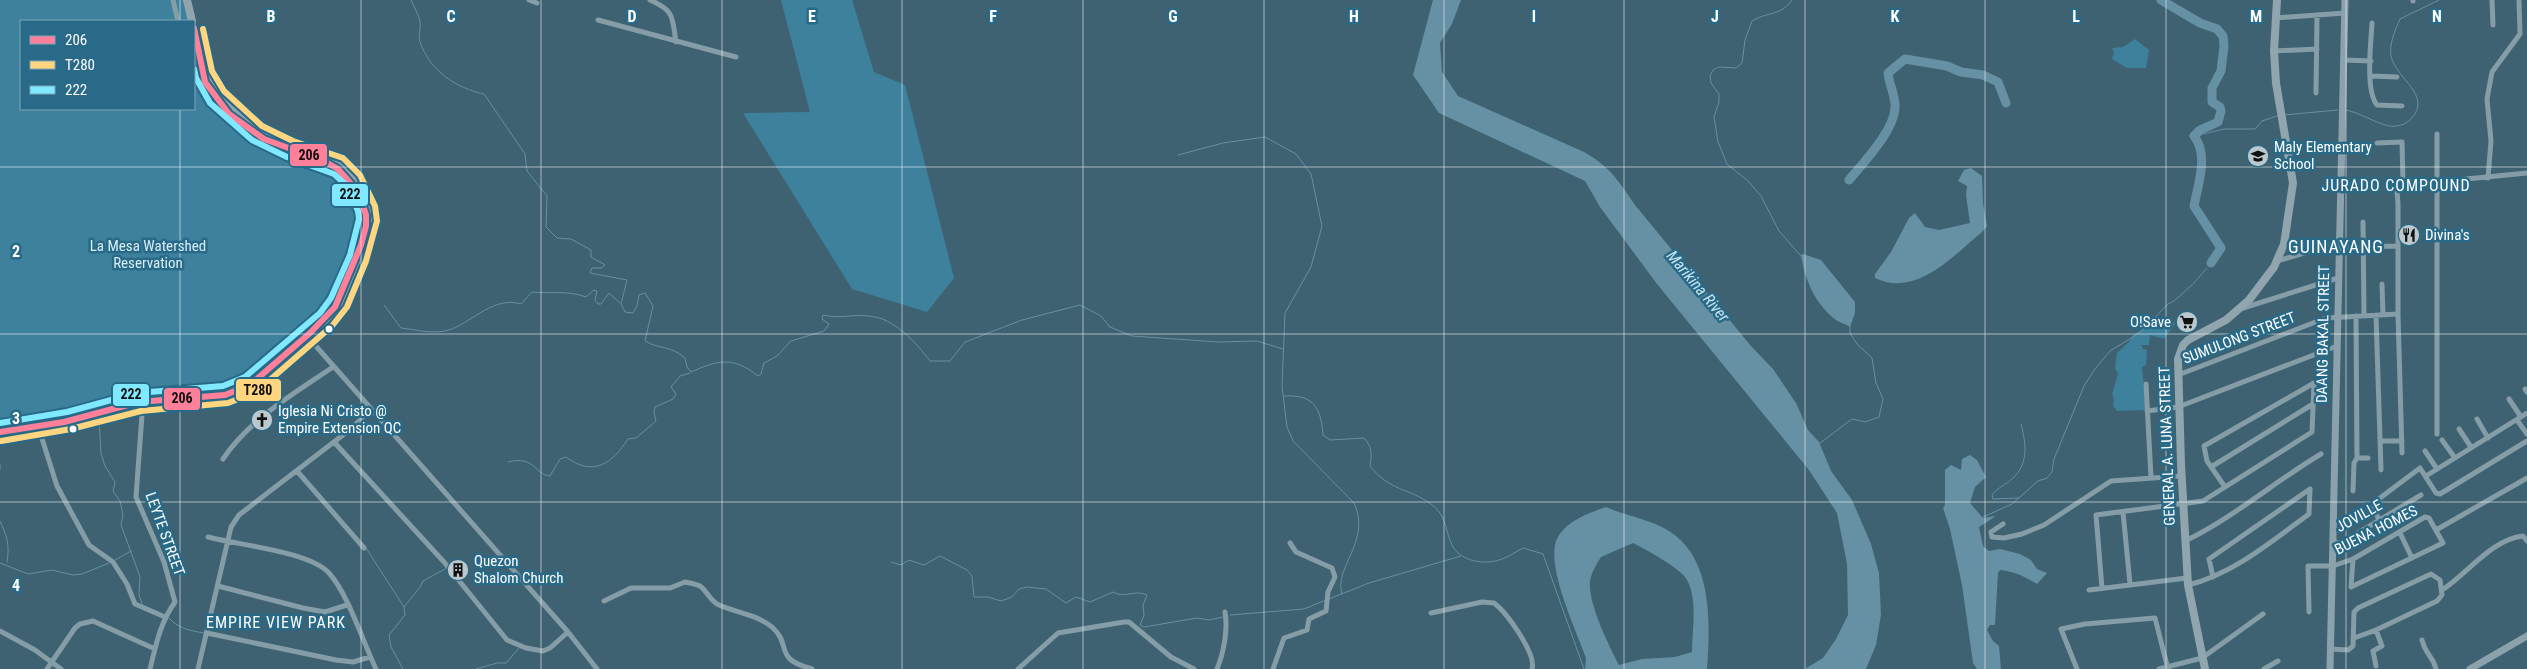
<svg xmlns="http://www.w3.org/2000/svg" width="2527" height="669" font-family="'Roboto Condensed',sans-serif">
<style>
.green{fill:#3d819d}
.water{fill:#6690a3;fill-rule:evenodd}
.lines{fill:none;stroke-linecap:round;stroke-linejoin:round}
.stream{stroke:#6690a3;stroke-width:1}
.river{stroke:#6690a3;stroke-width:9}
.street{stroke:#859da7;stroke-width:5}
.secondary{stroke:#8ba2ac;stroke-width:7}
.primary{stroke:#90a5ad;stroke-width:8}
.bus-1-casing{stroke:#286a87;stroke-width:10}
.bus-2-casing{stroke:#286a87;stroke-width:10}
.bus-3-casing{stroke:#286a87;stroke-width:10}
.bus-1{stroke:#ff8098;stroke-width:6}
.bus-2{stroke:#ffd580;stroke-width:6}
.bus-3{stroke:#80e8ff;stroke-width:6}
.grid{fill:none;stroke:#fff;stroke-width:1;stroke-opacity:0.55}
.bus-dot{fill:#fff;stroke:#286a87;stroke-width:2}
.labels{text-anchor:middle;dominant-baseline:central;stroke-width:5;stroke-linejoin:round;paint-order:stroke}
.poi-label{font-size:15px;fill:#fff;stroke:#286a87;text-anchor:start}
.park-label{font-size:15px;fill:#d8eef7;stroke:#286a87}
.street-label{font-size:15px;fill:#fff;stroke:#286a87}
.neighbourhood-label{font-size:16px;letter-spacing:1px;fill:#fff;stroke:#286a87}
.water-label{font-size:16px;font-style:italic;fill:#c6e5f1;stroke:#286a87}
.quarter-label{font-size:18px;letter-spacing:1px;fill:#fff;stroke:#286a87}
.grid-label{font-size:16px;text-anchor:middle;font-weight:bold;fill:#fff;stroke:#286a87;stroke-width:5;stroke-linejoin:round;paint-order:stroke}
.line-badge{stroke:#286a87;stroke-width:2}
.pale-badge-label{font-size:14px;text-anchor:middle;font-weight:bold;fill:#111}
</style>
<rect width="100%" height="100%" fill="#3e6271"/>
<path class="green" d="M0,0h188l4,21h-171v88h173v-81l7,35 28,51 17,13 84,36 21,18 13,24 1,27 -30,75 -95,84 -121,16 -119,25z
M781,0h71l22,72 31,13 49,193 -27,34 -75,-23 -109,-176 67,-1z
M2135,39l14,11 -3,18h-19l-15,-9 2,-6 -2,-5 11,-1z
M2159,318h9l7,6 -11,15 -14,-4 -1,10h-8l2,4 4,1 -1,15 -4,2 4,43 -29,1 -4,-5 1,-7 -2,-5 6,-20 -3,-6 2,-15 12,-11 4,-7z"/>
<path class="water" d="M1433,0h28l-9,24 -12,19 2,29 16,24 126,56c25,14 35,29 51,53l116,141 22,23 23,34 12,27 11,12 12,29 21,29 19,44 8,29 2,42 -5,30 -10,24h-61l18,-11 13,-19 12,-24 -1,-51 -10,-51 -28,-43 -152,-186 -57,-77 -15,-26 -146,-68 -26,-38z
M1971,168l11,8 1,27 4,23 -5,6c-29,24 -66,66 -107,46v-4l16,-22 18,-34 6,-5 10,14 14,3 31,-7 -4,-28 1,-9 -9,-5 6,-11z
M1803,254l18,6 34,42v11l-5,14c-4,-3 -10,-4 -14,-7 -21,-16 -31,-40 -35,-65z
M1970,455l7,5 9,17 -11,10 -5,16 13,15 13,-2 -17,11 4,19 6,5 11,-2 20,5 11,6 6,9 10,4 -10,11c-11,-7 -24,-13 -37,-14l-2,3 -3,52h-5l-3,5 6,11 6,5 2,23h-24l-4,-6 -11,-78 -12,-56 -7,-21 2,-3v-35l6,-5 10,5 1,-11z
M1606,507c22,10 51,13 70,29 37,30 34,91 31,133h-122l1,-11c-9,-26 -43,-96 -28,-121 10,-17 31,-24 48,-30zM1633,543c12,6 49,26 54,37 11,20 5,50 5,72l-17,5 -33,2 -23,6c-10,-19 -31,-62 -29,-83 1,-9 6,-17 11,-25z"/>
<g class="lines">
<path class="stream" d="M411,0c3,7 8,15 9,22 1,7 -2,13 0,20 10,29 36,46 64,52l41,60 2,17 20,25 -1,31 11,11 14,1 20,11v7l14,8 -4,3h-9l-2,5 37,7 -6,24 4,8 8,1 4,-7 2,-11 6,-2 8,13 -8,35c16,9 25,4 40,17l2,9 4,5c27,-12 42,-16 67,4l3,-2 3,-11 13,-7 14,-15 33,-10 5,-7 -7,-5 1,-4c16,4 31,-1 46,1 26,2 47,27 61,45h20l15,-19 57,-22 58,-15 21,11 9,11 22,9 86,6 39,-1 26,8
M1792,0c-12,17 -24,11 -40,21l-7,19 -3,23 -6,5 -18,-1 -5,3 -3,6 1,7 8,11v8l-5,15 4,25 9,22 21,17 13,15 18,35 22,25
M2346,110c15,3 29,13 43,16 8,1 16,-1 22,-7 22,-24 -15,-40 -20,-63 -2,-12 4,-26 9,-37l39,-19
M2284,115l54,-5
M2194,136l30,-7h31l7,-8 15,-5
M1178,155l45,-12 42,-6 31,17 15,20 11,52 -11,41 -26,46 -3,73 5,41 6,14 61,62c18,38 -21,65 -12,91
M384,305l17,23c16,2 35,7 51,1 22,-9 43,-33 69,-25l11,-12c18,2 36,-2 54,5l8,-7 3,1 -2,9 3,4h3l8,-11 11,10
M1284,396c29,-2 37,11 39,39l7,5 34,-2c8,8 8,17 6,28 21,26 37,21 61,38 16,11 14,28 22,43 8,14 32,18 46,13 8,-2 16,-8 24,-12l20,6 41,115
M99,416l2,38 4,12 10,16 -2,9 7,10 3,14 -2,10 19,52 -1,18 4,11
M1819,444l33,-25 13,3 14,-5 4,-18 -7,-16 -4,-25 -15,-14 -7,-11v-7
M508,462c27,-7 26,12 42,14l10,-17 6,-2c27,20 46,7 62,-18l8,-1 20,-17 -2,-8 1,-6 18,-8 3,-5 -5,-7 9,-11 10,-3
M0,464v6
M2019,498l-26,1 -1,-4c6,-8 14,-10 21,-17 16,-15 13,-35 8,-54
M1983,517l29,-13 26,-23 9,-3 5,-6 2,-13 30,-73 11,-17 15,-18 31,-19 27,-28 6,-3 19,-17 14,-16
M0,521c7,15 10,24 7,41
M366,548l38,59
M115,560l16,-9
M891,562l10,3 8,-5 15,5 16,-9 27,14 5,6 2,21h14l13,4 11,-4 7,-8 8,-2 19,2 20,14 10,-6 14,5 23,-10c11,7 23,-3 34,3l-4,10 1,10 -4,10 4,2 53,-9 12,2 14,-3
M0,563l28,11 24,-4 21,5 9,-1 27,-11
M1329,599l40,-16 92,-27
M1230,615l74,-6 22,-9
M169,618c8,10 22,13 35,15
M403,669l-12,-22 -2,-12 16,-20 -1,-8 16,-20 3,-6 22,-12
M476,669l21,-6h9l13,-15"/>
<path class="river" d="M2161,0l39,23 17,6 6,7 1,10 -3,25 -9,17v14l8,5 1,4 -3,11 -18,8 -6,6c15,19 4,48 0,70l27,42 -10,15
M1849,180c15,-18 48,-52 46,-76 -1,-11 -6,-21 -7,-31l17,-14 42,7 14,6 22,3 15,7 8,21"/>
<path class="street" d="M173,0l5,21
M529,0l8,3
M650,0c25,11 22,17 26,42
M2492,0l1,25
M2413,1v-1
M2275,18l70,-5
M598,20l138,37
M2372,23c-1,20 -7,67 5,82l25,1
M2274,51l43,-2
M2344,60l27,1
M2371,76l26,1
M2316,93l1,-78
M2437,134v300
M2377,143l25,-1 1,40
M2488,178l3,-37 -4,-42 5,-27 28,-38 -1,-34
M2363,222l1,93
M2277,261l48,-14 73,-1
M2382,284l1,31
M2240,309l98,-31
M2376,315l5,155
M307,336l261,296 29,37
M2178,375l148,-57 72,-4
M2146,384l5,93
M2525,389l2,3
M2509,399l12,18
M143,401l-7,96 28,65 11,40c-15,21 -19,43 -25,67
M2147,411l31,-4 159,-61
M2477,419l11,19
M2517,420l10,14
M38,426l19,60 32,59 24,17 14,22 8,20 30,13
M2459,429l12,18
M2442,440l13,18
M2381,441h21
M334,442l110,120 63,78 19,8 17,3 7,-3 18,-16
M2425,451l12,18
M2402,453l-4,-139v-111l-2,-22 40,1 91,-9
M2357,458h11
M223,459c27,-40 70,-65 110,-92
M2211,467l102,-63
M297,471l67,77
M2426,476l101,-63
M2225,487l-18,-26 -3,-15 110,-63
M2353,491l1,-28 3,-5 -1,-142
M2123,512l7,72
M2379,521l-5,-15 2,-5 44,-33 16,25 4,1 87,-53
M2003,524l-12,8 1,5 12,1 18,-4 22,-9 67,-44 70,-5
M2436,530l91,-52
M2400,533l12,25
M208,537c29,8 101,14 121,36 19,21 34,69 47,96
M2185,541c48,-23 89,-59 136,-87
M2334,543l9,-1 78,-47
M2213,577l-4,-18 101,-70
M2188,585c45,-11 84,-44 121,-71l1,-25
M218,586l85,22 22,4 22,-7
M2102,588l-6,-73 107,-14 109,-69 2,-49
M2089,590l98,-12
M2442,590c25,-16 50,-51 81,-54l4,5
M604,601l27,-13h39l15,-6c4,1 10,2 15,4 7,5 10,15 19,19 18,8 37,9 53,22 21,19 0,31 40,42
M2309,612l-1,-46h25l20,-7 72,-42 4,1 14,25 -92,44 2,-28
M1431,613l51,-11 12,1c12,9 43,51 38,66
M0,631l35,19 26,19
M207,633l129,27 17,2 17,-5
M2422,640c4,16 11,16 14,29
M2330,649l18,1 5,-4 1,-34 4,-4 73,-34 9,6 2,15 -5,6 -61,29 -22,8
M2376,666l-3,-15 9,-5 -6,-16
M47,669l28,-41 5,-4 13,-3 62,28
M198,669l33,-142 8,-12 113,-87 18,-18
M1018,669l40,-36 66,-11h5l42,35 23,12
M1217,669c7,-17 11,-40 8,-57
M1273,669l11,-31 23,-8 2,-11 17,-8 2,-19 7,-15 -3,-9 -36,-16 -6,-9
M2077,669l-16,-40 24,-5 70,-6 13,51
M2159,669l43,-11 61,-44
M2264,669l14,-8"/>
<path class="secondary" d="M2330,669l15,-669
M2470,669l57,-33"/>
<path class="primary" d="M187,0l5,21
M0,432l69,-11 70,-19 86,-7 25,-10 76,-66 13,-16 19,-45 10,-38 -1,-11 -15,-30 -13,-13 -49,-17 -33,-16 -40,-36 -13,-23 -10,-43
M2205,669l-17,-84 -7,-121 -3,-105 5,-14 5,-5 38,-20 23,-20 25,-33 10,-23 9,-61 -17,-100 -2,-32 3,-51"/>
<g class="bus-1-casing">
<path id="bus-1" d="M0,432l64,-10 75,-20 86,-7 25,-10 60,-52 25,-26 26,-62 5,-19v-11l-7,-22 -21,-24 -14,-8 -60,-22 -35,-25 -24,-32 -11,-54"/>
</g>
<g class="bus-2-casing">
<path id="bus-2" d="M1,441l70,-12 70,-18 87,-8 28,-11 76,-66 15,-19 19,-46 11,-40 -2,-15 -15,-31 -17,-17 -50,-17 -31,-15 -38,-35 -12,-20 -9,-42"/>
</g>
<g class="bus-3-casing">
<path id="bus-3" d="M0,423l67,-11 70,-19 86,-7 22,-9 75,-64 11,-15 19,-43 9,-36 -1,-8 -13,-27 -11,-10 -47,-17 -35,-17 -42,-37 -14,-25 -2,-9"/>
</g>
<use href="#bus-1" class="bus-1"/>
<use href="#bus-2" class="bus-2"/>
<use href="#bus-3" class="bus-3"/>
</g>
<path class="grid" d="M180,0v21M361,0v669M541,0v669M722,0v669M902,0v669M1083,0v669M1264,0v669M1444,0v669M1624,0v669M1805,0v669M1985,0v669M2166,0v669M2346,0v669M180,109v560M0,167h2527M0,334h2527M0,502h2527"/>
<defs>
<g id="school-disc" transform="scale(1.125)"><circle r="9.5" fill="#bbc8cd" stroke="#286a87"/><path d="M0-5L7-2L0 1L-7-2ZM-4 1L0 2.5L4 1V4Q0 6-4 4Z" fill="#111"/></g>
<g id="restaurant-disc" transform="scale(1.125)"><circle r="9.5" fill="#bbc8cd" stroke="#286a87"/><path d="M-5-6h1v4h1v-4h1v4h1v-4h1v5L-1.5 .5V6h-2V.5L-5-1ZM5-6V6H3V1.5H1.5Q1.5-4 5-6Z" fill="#111"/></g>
<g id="supermarket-disc" transform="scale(1.125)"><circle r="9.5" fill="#bbc8cd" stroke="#286a87"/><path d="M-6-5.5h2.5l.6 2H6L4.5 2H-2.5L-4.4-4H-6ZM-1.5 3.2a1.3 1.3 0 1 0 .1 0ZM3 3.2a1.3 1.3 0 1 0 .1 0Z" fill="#111"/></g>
<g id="church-disc" transform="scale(1.125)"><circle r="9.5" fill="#bbc8cd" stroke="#286a87"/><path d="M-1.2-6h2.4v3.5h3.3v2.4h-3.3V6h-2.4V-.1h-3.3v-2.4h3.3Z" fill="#111"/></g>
<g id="building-disc" transform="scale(1.125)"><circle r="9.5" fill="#bbc8cd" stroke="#286a87"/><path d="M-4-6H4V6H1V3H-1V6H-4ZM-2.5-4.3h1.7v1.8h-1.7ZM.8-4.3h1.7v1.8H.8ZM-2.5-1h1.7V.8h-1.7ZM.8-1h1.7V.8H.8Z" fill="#111"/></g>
</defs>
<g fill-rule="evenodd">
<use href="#school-disc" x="2258" y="156"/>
<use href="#restaurant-disc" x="2409" y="235"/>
<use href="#supermarket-disc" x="2187" y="322"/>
<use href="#church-disc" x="262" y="420"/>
<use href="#building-disc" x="458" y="570"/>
</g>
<g class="bus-dot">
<circle cx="329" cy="329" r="4.5"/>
<circle cx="73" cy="429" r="4.5"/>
</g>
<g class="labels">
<g class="poi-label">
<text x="2274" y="147">Maly Elementary<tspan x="2274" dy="17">School</tspan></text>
<text x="2425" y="235">Divina's</text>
<text x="2171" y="322" text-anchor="end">O!Save</text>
<text x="278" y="411">Iglesia Ni Cristo @<tspan x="278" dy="17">Empire Extension QC</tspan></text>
<text x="474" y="561">Quezon<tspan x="474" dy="17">Shalom Church</tspan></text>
</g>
<g class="park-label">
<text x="148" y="246">La Mesa Watershed<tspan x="148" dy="17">Reservation</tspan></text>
</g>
<g class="street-label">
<text transform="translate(2323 334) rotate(-89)">DAANG BAKAL STREET</text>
<text transform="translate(2239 338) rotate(-21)">SUMULONG STREET</text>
<text transform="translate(2167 446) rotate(-92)">GENERAL A. LUNA STREET</text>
<text transform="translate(2359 516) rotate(-29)">JOVILLE</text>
<text transform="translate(2376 530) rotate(-27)">BUENA HOMES</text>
<text transform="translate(165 534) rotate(70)">LEYTE STREET</text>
</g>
<g class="neighbourhood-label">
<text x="2396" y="185">JURADO COMPOUND</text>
<text x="276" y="622">EMPIRE VIEW PARK</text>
</g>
<g class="water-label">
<text transform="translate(1698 286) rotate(50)">Marikina River</text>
</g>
<g class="quarter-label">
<text x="2336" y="246">GUINAYANG</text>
</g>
</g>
<g class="grid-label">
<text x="271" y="22">B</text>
<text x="451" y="22">C</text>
<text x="632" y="22">D</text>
<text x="812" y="22">E</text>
<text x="993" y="22">F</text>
<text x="1173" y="22">G</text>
<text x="1354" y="22">H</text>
<text x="1534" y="22">I</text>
<text x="1715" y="22">J</text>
<text x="1895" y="22">K</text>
<text x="2076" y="22">L</text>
<text x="2256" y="22">M</text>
<text x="2437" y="22">N</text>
<text x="16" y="257">2</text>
<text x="16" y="424">3</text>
<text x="16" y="591">4</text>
</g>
<g class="line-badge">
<rect x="289" y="143" width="39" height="24" rx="5" fill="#ff8098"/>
<rect x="331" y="183" width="38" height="24" rx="5" fill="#80e8ff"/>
<rect x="235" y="378" width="47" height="24" rx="5" fill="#ffd580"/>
<rect x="112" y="383" width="38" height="24" rx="5" fill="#80e8ff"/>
<rect x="163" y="387" width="38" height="24" rx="5" fill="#ff8098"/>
</g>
<g class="pale-badge-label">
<text x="309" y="160">206</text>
<text x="350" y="199">222</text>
<text x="258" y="395">T280</text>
<text x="131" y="399">222</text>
<text x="182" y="403">206</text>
</g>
<rect x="20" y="20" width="175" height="90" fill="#286a87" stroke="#7ea6b7"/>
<rect x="30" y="36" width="25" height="8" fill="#ff8098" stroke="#7ea6b7"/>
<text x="65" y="45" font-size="15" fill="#ffffff">206</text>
<rect x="30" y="61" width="25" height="8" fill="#ffd580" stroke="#7ea6b7"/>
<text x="65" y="70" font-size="15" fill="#ffffff">T280</text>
<rect x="30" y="86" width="25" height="8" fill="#80e8ff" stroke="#7ea6b7"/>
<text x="65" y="95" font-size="15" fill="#ffffff">222</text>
</svg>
